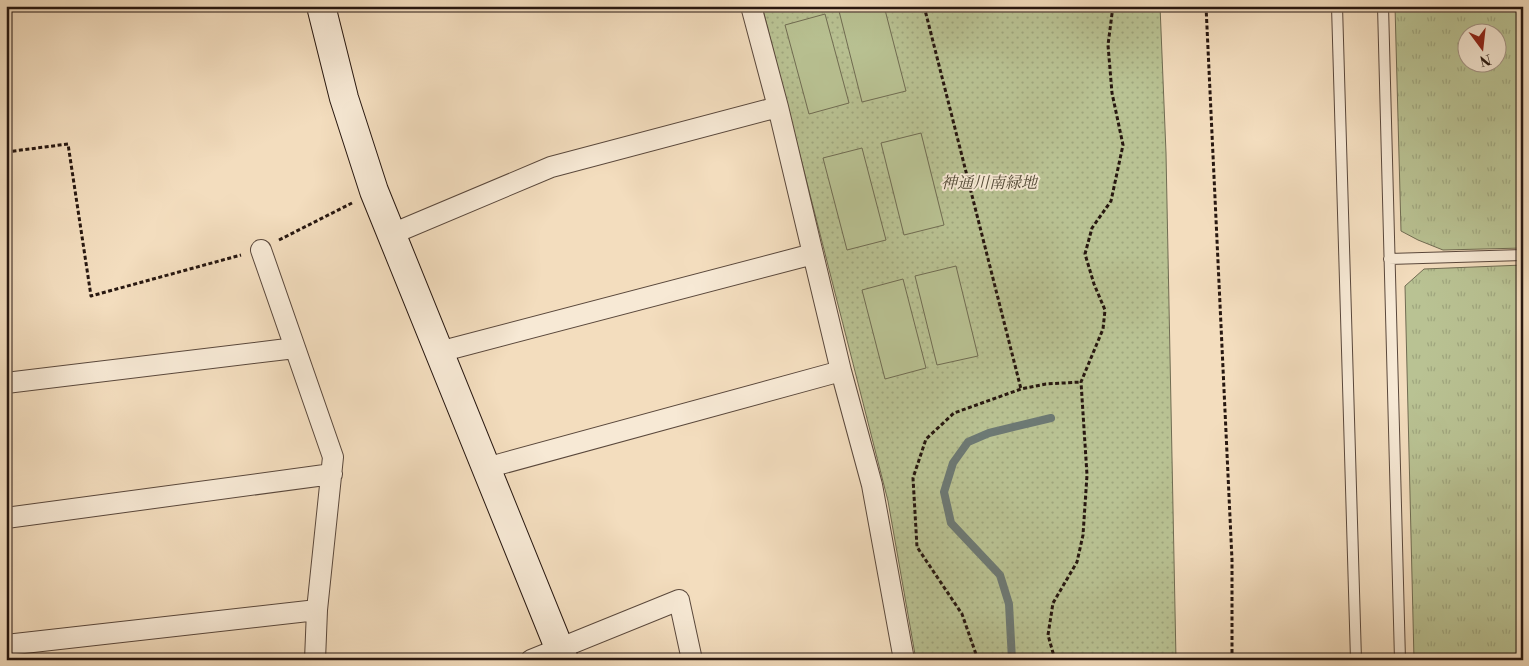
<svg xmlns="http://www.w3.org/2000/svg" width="1529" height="666" font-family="'Libre Bodoni','Noto Serif JP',serif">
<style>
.grass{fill:url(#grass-tufts);stroke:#706c52;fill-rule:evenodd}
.park{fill:url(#park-dots);stroke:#706c52}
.pitch{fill:#b9c293;stroke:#706c52}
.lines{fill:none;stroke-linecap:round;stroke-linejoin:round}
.stream{stroke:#6d7974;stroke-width:8}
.lane-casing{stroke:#5a483c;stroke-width:12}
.street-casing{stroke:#5a483c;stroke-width:22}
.secondary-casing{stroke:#271710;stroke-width:30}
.path{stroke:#271710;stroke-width:3;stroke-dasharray:4 2.5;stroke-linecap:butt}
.lane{stroke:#f7e9d5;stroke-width:10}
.street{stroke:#f7e9d5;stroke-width:20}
.secondary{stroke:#f7e9d5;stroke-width:28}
.labels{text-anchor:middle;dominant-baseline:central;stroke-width:4;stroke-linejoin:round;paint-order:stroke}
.park-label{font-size:16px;font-style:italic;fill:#534a37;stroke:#f7e9d5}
</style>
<defs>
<pattern id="grass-tufts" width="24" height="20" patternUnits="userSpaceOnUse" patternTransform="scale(1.25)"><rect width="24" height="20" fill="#b9c293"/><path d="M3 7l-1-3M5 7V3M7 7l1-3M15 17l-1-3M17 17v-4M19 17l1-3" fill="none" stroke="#9fa67e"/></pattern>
<pattern id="park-dots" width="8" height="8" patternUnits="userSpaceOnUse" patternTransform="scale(1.25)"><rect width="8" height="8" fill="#b9c293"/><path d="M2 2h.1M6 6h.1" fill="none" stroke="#9fa67e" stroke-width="1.8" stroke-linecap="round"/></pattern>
</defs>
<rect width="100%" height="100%" fill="#f3ddbe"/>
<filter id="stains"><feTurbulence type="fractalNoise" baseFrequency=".004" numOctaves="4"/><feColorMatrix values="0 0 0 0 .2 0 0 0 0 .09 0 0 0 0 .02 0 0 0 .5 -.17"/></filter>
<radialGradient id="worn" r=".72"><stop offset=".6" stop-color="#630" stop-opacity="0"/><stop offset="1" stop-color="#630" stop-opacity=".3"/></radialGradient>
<path class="grass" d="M1395,6h128v242l-80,2 -25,-10 -17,-9zM1466,32h30v30h-30z
M1523,265v395h-109l-9,-374 19,-17z"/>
<path class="park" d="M762,6h398l6,147 10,507h-260l-28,-159z"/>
<path class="pitch" d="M857,6h27l22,85 -44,11 -23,-91z
M825,14l24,89 -40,11 -24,-89z
M921,133l23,92 -40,10 -23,-92z
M862,148l24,92 -39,10 -24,-92z
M956,266l22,90 -41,9 -22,-89z
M903,279l23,89 -41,11 -23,-89z"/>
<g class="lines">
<path class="stream" d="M1012,660l-3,-56 -9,-29 -49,-52 -7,-31 9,-29 15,-21 21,-9 62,-15"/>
<g class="lane-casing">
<path id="lane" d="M1337,6l19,654
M1383,6l17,654
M1389,259l134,-4"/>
</g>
<g class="street-casing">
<path id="street" d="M751,6l27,101
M392,234l159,-67 227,-60 35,147
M261,250l72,207 -16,153 -2,50
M439,352l374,-98 28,117
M6,383l289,-35
M486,468l355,-97 31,114 32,175
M6,518l326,-44
M6,645l311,-35
M531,660l148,-60 13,60"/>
</g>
<g class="secondary-casing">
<path id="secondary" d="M321,6l23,92 30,93 190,469"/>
</g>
<path class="path" d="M924,6l97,383
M1206,6l26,554v100
M6,152l62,-8 23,152 150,-41
M279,240l73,-37
M977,660v-3l-15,-43 -45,-67 -4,-69 13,-39 28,-26 67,-24 25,-5 35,-2
M1055,660l-7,-25 5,-32 24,-41 6,-27 4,-60 -6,-93 22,-53 2,-19 -11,-26 -9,-30 7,-26 19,-27 12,-56 -11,-52 -4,-48 5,-39"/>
<use href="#lane" class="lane"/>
<use href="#street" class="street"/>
<use href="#secondary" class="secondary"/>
</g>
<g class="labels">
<g class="park-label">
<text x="989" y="183">神通川南緑地</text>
</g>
</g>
<rect width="1529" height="666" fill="none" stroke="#f3ddbe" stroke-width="25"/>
<rect x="8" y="8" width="1514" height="651" fill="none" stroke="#271710" stroke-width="2.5"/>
<rect x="12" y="12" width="1504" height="641" fill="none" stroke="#271710"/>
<g transform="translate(1482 48) rotate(165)"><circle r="24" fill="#f7e9d5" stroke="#a49586"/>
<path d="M0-4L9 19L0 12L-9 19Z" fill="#8f2418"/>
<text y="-8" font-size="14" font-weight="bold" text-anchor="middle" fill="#271710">N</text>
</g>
<rect width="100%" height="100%" filter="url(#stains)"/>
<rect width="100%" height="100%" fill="url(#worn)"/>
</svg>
